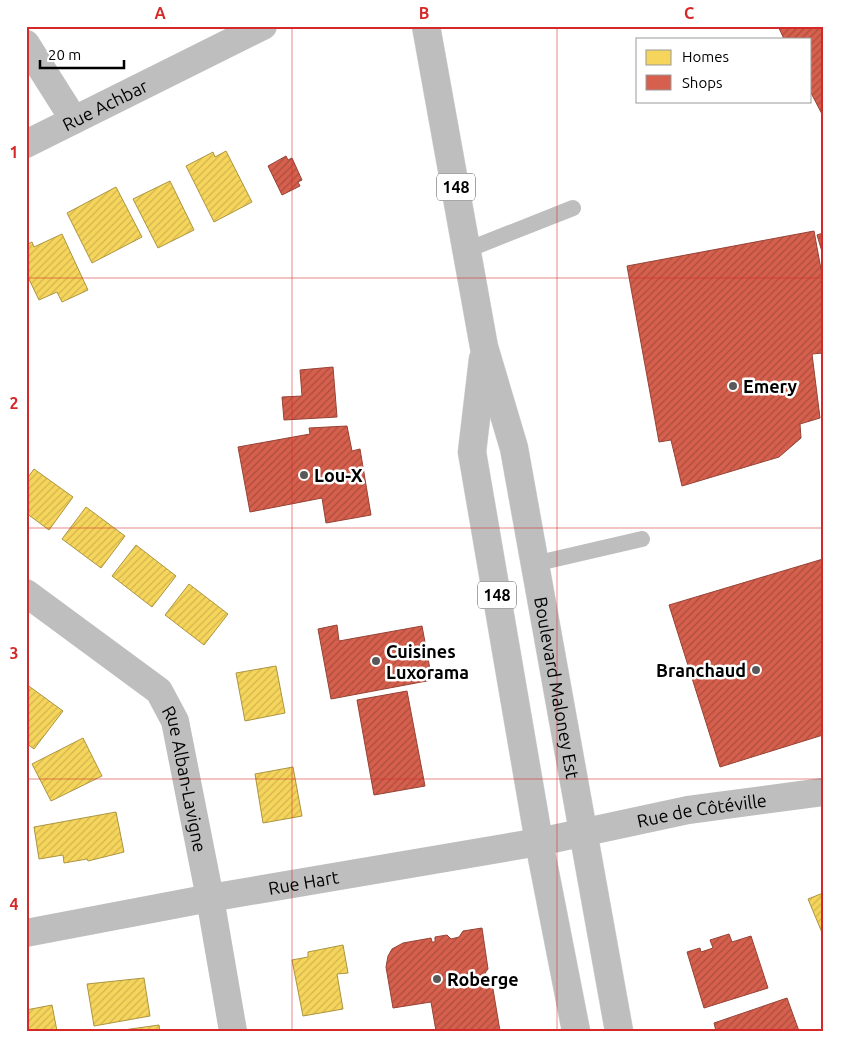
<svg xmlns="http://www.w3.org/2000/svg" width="849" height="1057" font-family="Ubuntu,sans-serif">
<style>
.homes{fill:url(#homes-hatch);stroke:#ac9540}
.shops{fill:url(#shops-hatch);stroke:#964336}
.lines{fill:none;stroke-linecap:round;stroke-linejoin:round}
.primary-casing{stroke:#dbdbdb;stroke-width:29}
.service{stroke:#bebebe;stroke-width:16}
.minor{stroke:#bebebe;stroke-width:28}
.tertiary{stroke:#bebebe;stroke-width:28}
.primary{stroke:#bebebe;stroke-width:28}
.grid{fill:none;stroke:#d62828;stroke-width:1;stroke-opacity:0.55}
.poi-dot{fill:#595959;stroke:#fff;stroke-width:2}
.labels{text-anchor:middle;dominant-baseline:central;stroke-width:5;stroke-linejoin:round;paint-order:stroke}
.shield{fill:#fff;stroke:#4c4c4c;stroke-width:1}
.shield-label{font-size:16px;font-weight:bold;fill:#000}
.street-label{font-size:18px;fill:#000;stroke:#fff}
.poi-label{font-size:18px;font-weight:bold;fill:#000;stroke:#fff;text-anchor:start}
.neatline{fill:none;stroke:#d62828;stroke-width:2}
.grid-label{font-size:16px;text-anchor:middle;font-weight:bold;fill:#d62828}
</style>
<defs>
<pattern id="homes-hatch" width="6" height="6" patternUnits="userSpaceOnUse" patternTransform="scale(1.25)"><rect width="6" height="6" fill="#f6d55c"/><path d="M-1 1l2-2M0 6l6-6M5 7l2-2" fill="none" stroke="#d1b54e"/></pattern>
<pattern id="shops-hatch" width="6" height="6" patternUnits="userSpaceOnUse" patternTransform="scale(1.25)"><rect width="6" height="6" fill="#d6604d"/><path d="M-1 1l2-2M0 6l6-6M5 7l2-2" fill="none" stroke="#ab4d3e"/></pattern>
</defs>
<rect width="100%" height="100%" fill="#fff"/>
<path class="homes" d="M226,151l26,51 -38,20 -28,-56 27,-14 2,5z
M170,181l24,49 -36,18 -25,-49z
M116,187l26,50 -50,26 -25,-50z
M62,234l26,56 -26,12 -5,-10 -18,8 -13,-27v-28l6,-3 2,5z
M34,469l39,28 -24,33 -23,-17v-33z
M86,507l39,29 -24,32 -39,-29z
M136,545l40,31 -24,31 -40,-31z
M189,584l39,30 -24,31 -39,-30z
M276,666l9,47 -40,8 -9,-48z
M26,684l37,27 -29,38 -8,-6z
M83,738l19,38 -51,25 -19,-37z
M293,767l9,49 -39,7 -8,-49z
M116,812l8,40 -36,9 -1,-2 -23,4 -1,-8 -24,4 -5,-32z
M823,893v42l-15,-36z
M343,945l5,28 -11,1 6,35 -40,7 -11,-56 16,-3v-5z
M144,978l6,38 -56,10 -7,-42z
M52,1005l5,26h-31v-21z
M159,1025l1,6h-44z"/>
<path class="shops" d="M778,26h45v90l-13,-25v-52h-26z
M286,156l2,4 4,-2 10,22 -4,2 2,4 -18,9 -14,-29z
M814,231l9,49v73l-11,1 8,64 -20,6 1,14 -22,19 -97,29 -11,-46 -12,2 -32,-176z
M823,233v22l-6,-20z
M333,367l4,50 -53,3 -2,-23 20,-1 -2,-26z
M347,426l5,25 8,-2 11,66 -45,8 -4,-25 -72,14 -12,-65 72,-13 -1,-6z
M823,559v176l-103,32 -51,-162z
M337,625l2,16 83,-15 10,54 -101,19 -13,-70z
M407,691l18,95 -51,9 -17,-95z
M482,928l6,41 -3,4 2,12 6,4 7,42h-64l-5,-29 -38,6 -7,-41 2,-11 4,-7 11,-6 28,-5 1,4h3v-5l12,-2 4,4 8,-2 4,-6z
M729,934l3,8 19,-6 17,52 -64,20 -17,-56 13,-4 1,4 12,-4 -3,-8z
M787,998l12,33h-83l-2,-8z"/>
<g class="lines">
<g class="primary-casing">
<g id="primary">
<path id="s5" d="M426,26l58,321 30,101 105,583"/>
<path d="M483,359l-11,93 67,390 37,189"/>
</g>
</g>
<path class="service" d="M467,250l106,-42
M534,564l108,-25"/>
<g class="minor">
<path d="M26,44l48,76"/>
<path id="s1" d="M26,144l237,-118"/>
<path id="s2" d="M26,593l133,98 16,30 35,177 23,133"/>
<path id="s3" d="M26,933l184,-35 329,-56"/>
</g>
<path class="tertiary" id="s4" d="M539,842l149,-32 135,-18"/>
<use href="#primary" class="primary"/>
</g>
<path class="grid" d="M292,26v1005M557,26v1005M26,278h797M26,528h797M26,779h797"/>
<g class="poi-dot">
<circle cx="733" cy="386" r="5"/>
<circle cx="304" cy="475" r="5"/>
<circle cx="376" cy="661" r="5"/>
<circle cx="756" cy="670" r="5"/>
<circle cx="437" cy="979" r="5"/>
</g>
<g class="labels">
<g class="shield">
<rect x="437" y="173.5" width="38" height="27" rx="4"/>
<rect x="478" y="581.5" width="38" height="27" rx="4"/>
</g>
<g class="shield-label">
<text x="456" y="187">148</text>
<text x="497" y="595">148</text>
</g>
<g class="street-label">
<text stroke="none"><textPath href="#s1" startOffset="88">Rue Achbar</textPath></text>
<text stroke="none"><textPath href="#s5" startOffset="675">Boulevard Maloney Est</textPath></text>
<text stroke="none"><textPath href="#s2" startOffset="258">Rue Alban-Lavigne</textPath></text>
<text stroke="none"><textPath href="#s4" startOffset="166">Rue de Côtéville</textPath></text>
<text stroke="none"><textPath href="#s3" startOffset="282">Rue Hart</textPath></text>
</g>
<g class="poi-label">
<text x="743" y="386">Emery</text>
<text x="314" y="475">Lou-X</text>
<text x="386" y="651">Cuisines<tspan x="386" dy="21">Luxorama</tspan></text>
<text x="746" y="670" text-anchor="end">Branchaud</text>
<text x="447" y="979">Roberge</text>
</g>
</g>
<rect width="849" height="1057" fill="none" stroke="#ffffff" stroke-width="55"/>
<rect x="636" y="38" width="175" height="65" fill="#ffffff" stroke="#999999"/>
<rect x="646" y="50" width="25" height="15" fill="#f6d55c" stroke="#999999"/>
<text x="682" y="62" font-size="15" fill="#000000">Homes</text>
<rect x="646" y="75" width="25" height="15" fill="#d6604d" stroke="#999999"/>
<text x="682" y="88" font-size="15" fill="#000000">Shops</text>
<path d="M40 60v8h84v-8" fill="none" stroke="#000000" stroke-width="2.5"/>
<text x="48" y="60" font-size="15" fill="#000000" stroke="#ffffff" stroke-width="4" paint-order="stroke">20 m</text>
<rect x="28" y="28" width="794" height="1002" class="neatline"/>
<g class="grid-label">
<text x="160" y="19">A</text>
<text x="424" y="19">B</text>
<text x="689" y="19">C</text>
<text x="14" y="158">1</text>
<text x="14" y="409">2</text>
<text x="14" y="659">3</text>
<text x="14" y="910">4</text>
</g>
</svg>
